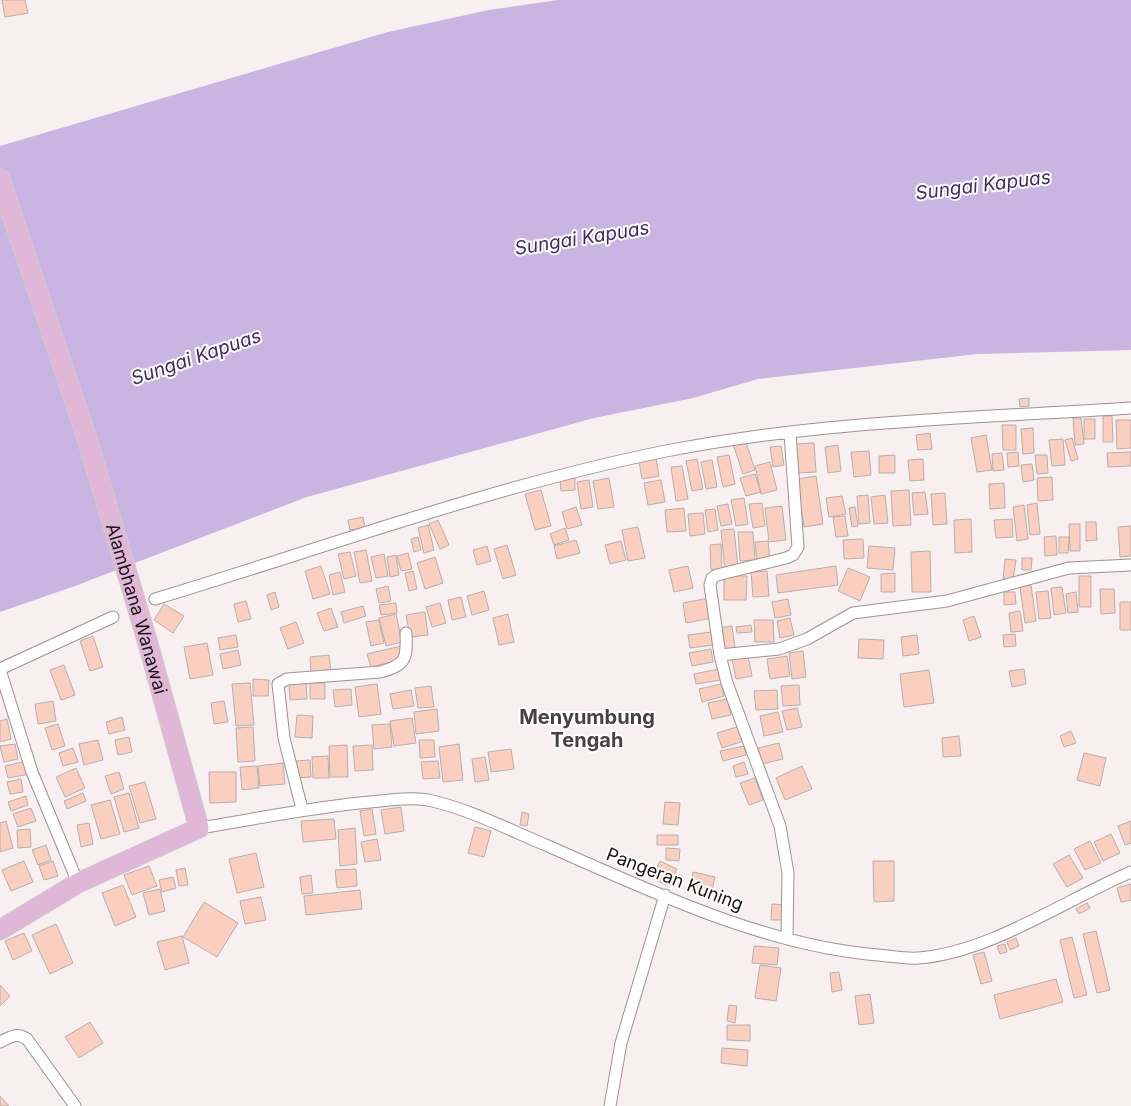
<svg xmlns="http://www.w3.org/2000/svg" width="1131" height="1106" font-family="Inter,sans-serif">
<style>
.water{fill:#c9b4e2}
.building{fill:#fbcfc0;stroke:#b7afad}
.lines{fill:none;stroke-linecap:round;stroke-linejoin:round}
.minor-casing{stroke:#9b9394;stroke-width:13}
.primary-casing{stroke:#ccc;stroke-width:21}
.minor{stroke:#fff;stroke-width:11}
.primary{stroke:#e0b7d6;stroke-width:19}
.labels{text-anchor:middle;dominant-baseline:central;stroke-width:4;stroke-linejoin:round;paint-order:stroke}
.street-label{font-size:18px;fill:#181515;stroke:#fff}
.water-label{font-size:19px;font-style:italic;fill:#452961;stroke:#fff}
.quarter-label{font-size:20px;font-weight:bold;fill:#484142;stroke:#fff}
</style>
<rect width="100%" height="100%" fill="#f7eff0"/>
<path class="water" d="M558,0h573v350l-154,4 -219,25 -65,19 -99,20 -287,79 -232,89 -75,26v-466l388,-114 101,-22z"/>
<path class="building" d="M2,0h23l3,13 -23,4z
M1029,398v8l-9,1 -1,-8z
M1103,416h9l1,26h-10z
M1073,418h8l3,26 -9,1z
M1084,419h11v20h-11z
M1116,420h15v28l-14,1z
M1002,425h14v25h-13z
M1033,428l1,25 -11,1 -2,-25z
M930,433l2,16 -14,1 -2,-15z
M986,435l6,35 -15,2 -6,-34z
M1072,438l6,21 -7,2 -6,-21z
M745,439l10,31 -12,4 -10,-30z
M1063,439l2,26 -13,1 -3,-26z
M814,443l2,29 -19,1 -2,-29z
M838,445l3,26 -13,2 -3,-26z
M781,446l3,19 -11,2 -3,-20z
M869,451l2,24 -17,2 -3,-25z
M1018,452l1,14 -11,1 -1,-14z
M1131,452v14l-23,1 -1,-14z
M1002,453l2,17 -11,1 -1,-17z
M729,455l6,29 -12,3 -6,-30z
M895,455v18h-16v-17z
M1035,455h12l1,18 -11,1z
M656,458l3,18 -17,3 -3,-18z
M697,459l6,30 -11,2 -6,-30z
M923,459l1,21 -14,1 -2,-21z
M712,460l5,27 -11,2 -5,-27z
M770,462l7,28 -16,4 -6,-28z
M1032,464l2,16 -11,2 -2,-17z
M682,466l6,33 -12,2 -5,-34z
M755,474l6,18 -15,4 -6,-18z
M816,476l7,48 -19,3 -7,-48z
M1052,477l1,23 -15,1 -1,-23z
M560,478h15v12l-14,1z
M609,478l5,29 -16,2 -5,-28z
M589,480l4,27 -12,2 -4,-27z
M661,480l4,22 -17,3 -4,-22z
M1004,483l1,25 -15,1 -1,-25z
M541,490l10,36 -16,4 -10,-36z
M909,490l2,35 -18,1 -2,-35z
M925,492l3,22 -14,1 -2,-22z
M945,493l2,31 -14,1 -2,-31z
M868,495l2,28 -11,1 -2,-28z
M885,495l3,28 -14,1 -3,-27z
M842,496l4,18 -17,3 -3,-19z
M744,498l4,26 -12,2 -5,-26z
M762,503l3,23 -12,2 -4,-24z
M1037,503l3,31 -10,1 -3,-30z
M728,504l4,20 -11,2 -4,-20z
M1024,505l4,34 -11,2 -4,-34z
M782,506l4,34 -17,2 -4,-34z
M576,507l6,18 -15,4 -5,-17z
M855,507l3,19 -6,1 -3,-19z
M684,508l2,23 -19,1 -2,-22z
M715,509l3,21 -10,2 -3,-22z
M703,513l2,21 -15,2 -2,-22z
M845,516l3,20 -12,1 -3,-20z
M363,517l2,11 -15,2 -2,-10z
M971,519l1,33 -17,1 -1,-33z
M1012,519l1,18 -17,1 -2,-18z
M438,520l11,25 -9,4 -11,-25z
M1086,522h10l1,18 -11,1z
M1069,524h11v27h-10z
M428,525l6,25 -10,3 -6,-25z
M1131,526v30l-11,1 -2,-30z
M638,527l7,31 -17,3 -6,-31z
M565,528l4,12 -15,5 -4,-11z
M734,529l4,40 -13,2 -4,-41z
M738,532h15l2,28 -15,1z
M1056,536l1,19 -12,1 -1,-19z
M418,537l3,13 -7,2 -3,-13z
M1059,537h10l-1,16h-9z
M863,539l1,19 -20,1 -1,-19z
M576,540l4,13 -23,6 -3,-13z
M621,541l5,19 -16,4 -5,-19z
M768,541l2,20 -13,2 -2,-21z
M721,544l1,25 -11,1 -1,-25z
M507,545l9,30 -13,4 -9,-30z
M487,546l4,15 -14,4 -4,-15z
M869,546l26,2 -2,22 -26,-2z
M366,550l6,31 -12,2 -6,-31z
M930,551l1,41h-19l-1,-40z
M350,552l6,24 -12,3 -6,-25z
M408,553l4,16 -11,2 -4,-15z
M384,554l4,22 -12,2 -5,-21z
M396,555l3,20 -9,2 -3,-20z
M435,557l8,26 -18,6 -8,-26z
M1022,558h10l-1,12h-9z
M1005,559l11,1 -3,20 -10,-1z
M321,566l9,28 -17,5 -8,-28z
M688,566l5,22 -19,4 -5,-22z
M836,566l2,19 -60,8 -2,-18z
M848,568l22,9 -10,24 -22,-10z
M413,571l4,18 -8,2 -4,-18z
M767,571l2,25 -16,1 -2,-25z
M340,572l5,20 -12,3 -4,-20z
M895,573v19h-14v-18z
M724,576h23l-1,24h-22z
M1079,576h12v31h-12z
M1031,585l5,36 -11,2 -5,-36z
M388,586l3,15 -12,2 -3,-14z
M1062,587l4,26 -12,2 -3,-27z
M1100,589h14l1,24 -14,1z
M484,591l5,19 -17,5 -5,-19z
M1048,591l3,27 -12,1 -3,-27z
M275,592l4,15 -8,3 -4,-15z
M1004,592h11l1,12 -12,1z
M1076,592l2,20 -10,1 -2,-19z
M461,597l5,20 -14,3 -4,-20z
M709,598l3,20 -26,5 -3,-20z
M788,599l3,16 -16,3 -3,-16z
M246,601l5,18 -13,3 -4,-18z
M1120,602h11v28h-11z
M396,603l1,10 -16,2 -2,-10z
M440,603l6,20 -14,4 -6,-20z
M164,604l20,12 -11,17 -19,-13z
M363,606l3,10 -22,7 -3,-11z
M331,608l7,19 -14,4 -7,-18z
M1020,611l3,20 -12,1 -2,-19z
M425,612l3,23 -18,2 -4,-22z
M396,614l6,28 -16,4 -7,-28z
M508,614l6,28 -15,3 -6,-27z
M974,616l7,21 -12,4 -6,-21z
M790,618l4,17 -14,3 -3,-17z
M379,620l5,23 -13,3 -5,-24z
M754,620h19l1,22h-19z
M296,622l8,21 -16,6 -8,-21z
M751,625l1,7 -15,1 -1,-6z
M732,626l3,22 -14,2 -3,-22z
M711,632l2,13 -23,3 -2,-13z
M1015,634l1,12 -12,1 -1,-12z
M236,635l2,12 -18,3 -2,-12z
M917,635l2,19 -16,2 -2,-19z
M93,636l10,31 -13,4 -10,-30z
M859,639l25,1 -1,19 -25,-1z
M207,643l6,32 -23,4 -6,-32z
M401,646l3,13 -33,8 -4,-13z
M711,649l2,13 -21,4 -3,-13z
M238,650l3,15 -18,4 -3,-15z
M803,651l3,26 -14,2 -3,-26z
M329,655l2,16 -20,2 -1,-16z
M748,656l4,20 -16,3 -4,-20z
M787,656l3,20 -20,3 -3,-20z
M64,665l11,30 -14,5 -11,-30z
M719,669l2,11 -25,4 -2,-10z
M1024,669l2,15 -14,3 -3,-16z
M929,670l5,33 -30,4 -4,-33z
M253,679l16,1 -1,16h-15z
M306,682l1,17 -17,1 -1,-17z
M250,683l4,42 -18,1 -4,-42z
M310,683h15v16h-15z
M377,684l4,30 -22,3 -4,-30z
M721,684l3,12 -22,6 -3,-13z
M799,685l1,20 -17,1 -2,-20z
M431,686l3,21 -16,1 -3,-20z
M351,689l1,16 -17,2 -2,-17z
M411,690l3,16 -21,3 -3,-15z
M777,690l1,19 -22,1 -2,-19z
M727,699l4,16 -19,4 -4,-16z
M53,701l3,20 -18,3 -3,-20z
M224,701l4,21 -14,2 -3,-21z
M797,708l5,19 -15,3 -5,-19z
M437,709l2,22 -23,3 -2,-22z
M778,712l5,20 -19,4 -4,-20z
M297,715l16,1 -1,22 -17,-1z
M122,717l3,13 -16,4 -3,-12z
M412,718l4,25 -22,3 -4,-25z
M7,719l4,20 -11,3v-21z
M58,724l7,22 -13,4 -7,-22z
M390,724l2,23 -18,2 -2,-24z
M740,726l4,15 -22,7 -5,-15z
M253,727l2,34 -17,1 -2,-34z
M1071,731l5,12 -12,4 -4,-11z
M959,736l2,20 -18,1 -1,-19z
M129,737l3,15 -14,3 -3,-15z
M98,740l5,20 -19,5 -5,-21z
M419,740h15l1,17 -15,1z
M779,743l4,16 -21,5 -4,-16z
M15,744l3,15 -14,3 -4,-16z
M459,744l4,36 -20,2 -4,-35z
M347,745l1,32h-18l-1,-31z
M372,745l1,25 -18,1 -2,-25z
M744,746l2,9 -23,6 -3,-10z
M73,748l5,14 -15,4 -4,-13z
M511,749l3,20 -23,3 -3,-20z
M1084,753l22,5 -6,28 -23,-6z
M328,756l1,22h-16l-1,-21z
M485,757l4,23 -14,2 -3,-23z
M310,760l1,17 -15,1v-17z
M27,761l3,13 -22,4 -3,-12z
M438,761l2,17 -17,1 -2,-17z
M744,762l4,12 -12,3 -3,-11z
M283,763l2,21 -25,2 -2,-20z
M257,766l2,22 -17,2 -2,-23z
M802,766l10,23 -27,11 -9,-22z
M76,768l9,20 -20,9 -9,-20z
M119,772l5,17 -13,5 -6,-18z
M209,772h27v30l-26,1z
M755,778l8,22 -14,5 -9,-22z
M21,779l2,13 -13,2 -3,-12z
M145,782l11,37 -16,4 -11,-37z
M83,793l3,8 -19,8 -3,-8z
M129,793l10,35 -15,4 -10,-35z
M26,796l2,9 -17,6 -3,-9z
M110,800l10,34 -19,5 -10,-34z
M665,802l15,1 -2,22 -15,-1z
M401,807l3,24 -19,3 -4,-24z
M31,808l5,13 -18,6 -5,-13z
M372,809l4,25 -12,2 -4,-25z
M522,812l7,2 -2,12 -7,-1z
M334,819l2,20 -33,3 -2,-21z
M6,821l7,27 -13,4v-29z
M1131,821v22l-6,2 -7,-19z
M89,823l4,21 -12,3 -4,-22z
M475,827l16,4 -7,26 -16,-4z
M355,828l2,36 -17,2 -2,-36z
M30,829l1,18 -13,1 -1,-18z
M1111,834l9,19 -17,8 -9,-19z
M657,835h21v10h-21z
M377,839l4,21 -16,2 -4,-20z
M1090,841l11,22 -16,7 -11,-21z
M46,845l5,15 -13,5 -6,-15z
M666,848l14,1 -1,12 -13,-1z
M256,853l8,34 -27,6 -8,-34z
M1069,855l14,23 -16,9 -14,-23z
M24,861l9,21 -22,9 -9,-21z
M53,861l5,15 -14,4 -5,-14z
M660,861l17,8 -9,17 -16,-8z
M873,861h21v40l-20,1z
M149,866l8,20 -25,9 -8,-20z
M185,868l3,17 -9,1 -3,-16z
M356,869l1,17 -20,2 -2,-18z
M693,872l22,5 -4,18 -22,-5z
M311,875l2,18 -11,1 -2,-17z
M173,877l3,11 -14,4 -3,-12z
M1131,884v16l-10,2 -4,-14z
M123,885l13,32 -21,9 -13,-33z
M160,889l5,22 -16,4 -6,-22z
M360,890l2,19 -56,6 -2,-19z
M261,897l5,23 -21,4 -5,-23z
M204,902l34,21 -21,34 -34,-20z
M1087,903l3,5 -11,6 -3,-5z
M772,904l14,1 -1,15h-14z
M56,924l17,39 -23,11 -18,-39z
M1096,931l14,59 -13,3 -14,-59z
M24,933l8,18 -19,9 -8,-19z
M182,936l7,27 -24,7 -8,-28z
M1072,937l15,58 -13,3 -14,-58z
M1016,938l3,8 -9,4 -3,-8z
M1005,944l2,8 -7,2 -3,-8z
M754,946l25,2 -2,17 -25,-2z
M984,952l8,29 -11,3 -8,-29z
M760,965l21,3 -5,33 -21,-3z
M839,972l3,18 -10,2 -2,-19z
M1056,979l7,23 -63,17 -6,-24z
M0,985l10,11 -10,10z
M870,994l4,29 -15,2 -4,-29z
M729,1005l8,1 -2,17 -8,-2z
M90,1022l13,21 -24,15 -14,-21z
M727,1025h23v16l-23,-1z
M722,1048l26,2 -1,16 -26,-3z
M0,1096l9,10h-9z"/>
<g class="lines">
<g class="minor-casing">
<path id="minor" d="M155,599c169,-51 337,-113 511,-148 152,-30 310,-33 465,-43
M720,655l59,-6 28,-10 46,-26 94,-12 122,-33 62,-3
M0,669l113,-52
M0,670l32,102 46,111
M302,809l-18,-71 -6,-54 9,-5 93,-7c27,-7 27,-14 26,-39
M199,828c57,-9 113,-21 171,-26 19,-2 39,-5 58,-2 42,9 81,30 120,46 103,45 217,100 330,109 13,1 27,4 40,3 71,-5 147,-58 213,-86
M787,938l1,-65 -8,-47 -53,-143 -7,-28 -10,-70 2,-7 5,-3 69,-17 7,-3 5,-8 -8,-114
M0,1042c11,-5 16,-10 27,-3l48,67
M610,1106l11,-63 44,-148"/>
</g>
<g class="primary-casing">
<g id="primary">
<path id="s1" d="M0,179l86,256 61,205 52,188 -121,55 -78,47"/>
</g>
</g>
<use href="#minor" class="minor"/>
<use href="#primary" class="primary"/>
</g>
<g class="labels">
<g class="street-label">
<text stroke="none"><textPath href="#s1" startOffset="451">Alambhana Wanawai</textPath></text>
<text transform="translate(675 879) rotate(21)">Pangeran Kuning</text>
</g>
<g class="water-label">
<text transform="translate(983 185) rotate(-7)">Sungai Kapuas</text>
<text transform="translate(582 238) rotate(-9)">Sungai Kapuas</text>
<text transform="translate(196 357) rotate(-19)">Sungai Kapuas</text>
</g>
<g class="quarter-label">
<text x="587" y="717">Menyumbung<tspan x="587" dy="23">Tengah</tspan></text>
</g>
</g>
</svg>
